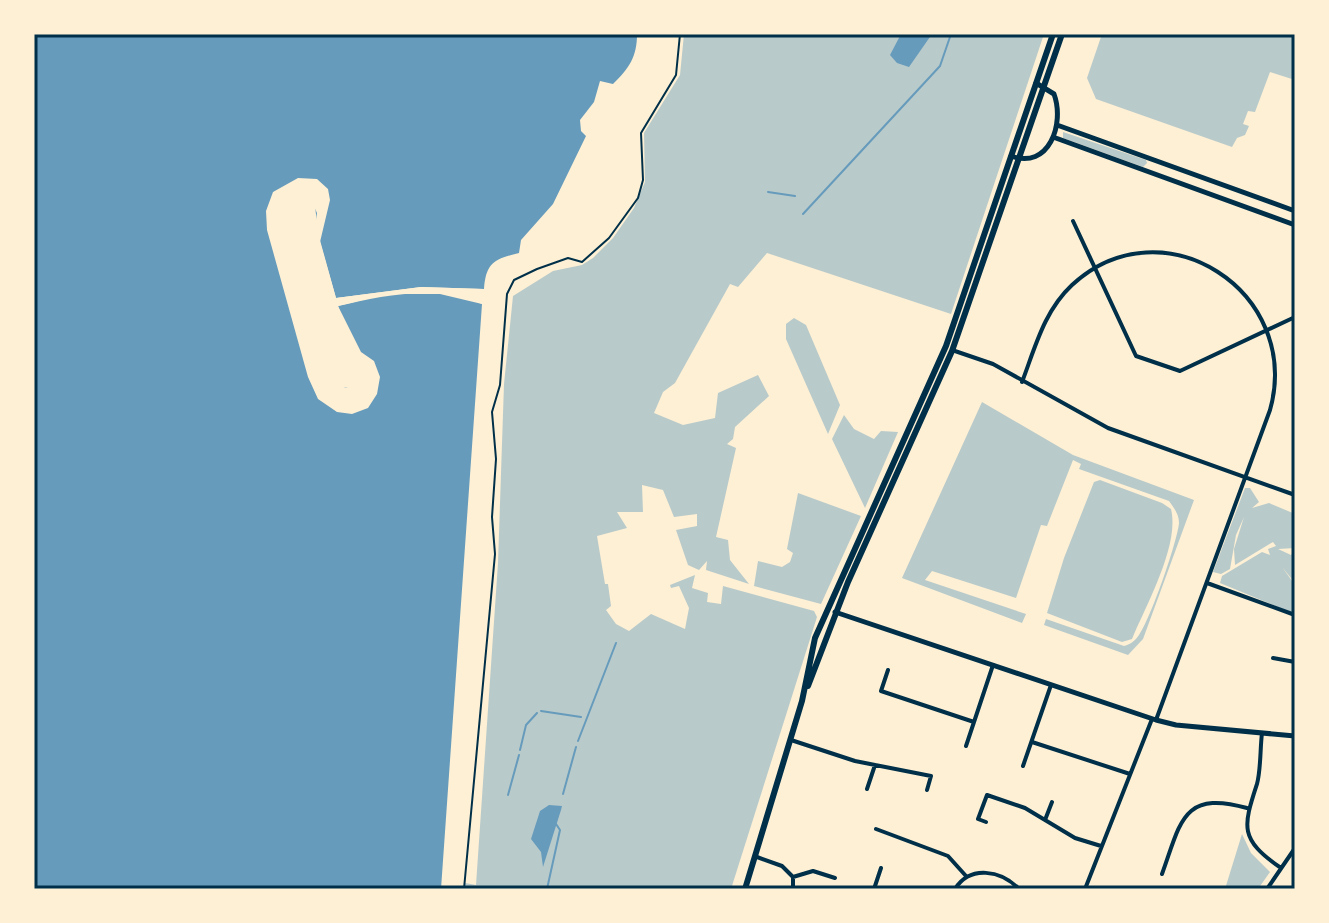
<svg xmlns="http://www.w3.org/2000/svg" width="1329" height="923" font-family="'Archivo Narrow',sans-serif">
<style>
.green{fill:#b9caca}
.water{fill:#669bbc}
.pier{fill:#fdf0d5;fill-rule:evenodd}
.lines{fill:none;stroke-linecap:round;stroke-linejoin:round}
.stream{stroke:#669bbc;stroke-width:2}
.path{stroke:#003049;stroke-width:2}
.minor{stroke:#003049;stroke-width:4}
.tertiary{stroke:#003049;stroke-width:5}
.primary{stroke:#003049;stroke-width:6}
.neatline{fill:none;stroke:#003049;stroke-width:3}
</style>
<rect width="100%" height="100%" fill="#fdf0d5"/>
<path class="green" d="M684,34h360l-93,280 -184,-61 -29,34 -8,-3 -55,99 -12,9 -9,21 29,12 32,-7 3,-25 40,-18 11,21 -34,31 -2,12 -6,5 9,4 -20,89 12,3 2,20 19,24 -43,-14 1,-9 -8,9 -11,-5 -12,-35 21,-4v-12l-23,3 -11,-27 -21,-5 1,27h-26l10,16 -30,8 8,48h3l3,22 -5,4 10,14 13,7 22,-17 34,15 4,-21 -10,-22 -8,2 -1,-3 25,-10 -3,13 16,5 -1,9 14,2 2,-18 91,25 3,6 -86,272h-267l1,-6 11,2 22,-322 6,-179 9,-88 40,-25 29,-6 11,-7 20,-20 21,-30 11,-26 -1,-49 36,-58z
M1102,34h193v46l-25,-8 -15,40 -7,-1 -5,13 6,2 -4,9 -8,3 -5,9 -136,-48 -9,-21z
M1063,132l83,28 1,3 -4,4 -80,-29z
M794,318l12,7 34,80 -12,29 -42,-95v-15z
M982,402l91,53 121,45 -51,139 -15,16 -84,-30 2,-6 78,27c7,-2 11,-5 15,-11 11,-15 38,-92 40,-112 0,-9 -5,-15 -10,-22l-90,-32 2,-5 -8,-4 -26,66 -6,-1 -25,73 -84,-27 -7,9 101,34 -4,9 -120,-45z
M844,415l10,14 20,10 7,-8 17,1 -33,76 -33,-69z
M1100,480l62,23 9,6c9,36 -25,96 -39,130l-10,3 -75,-29 17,-55 30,-76z
M1245,488h5l9,14 -7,6 17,-5 26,11v34l-17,1 13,6 4,-5v33l-13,-16 13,18v29l-75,-31 2,-7 40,-24 8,3 -2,-6 8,-3 -3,-4 -38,23 -1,-16 10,-32 -8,18 -6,34 -9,5 -8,-2z
M798,493l63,23 -40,88 -67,-18 4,-25 24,6 8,-5 3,-9 -6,-4z
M1242,834l9,19 19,19 -12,17h-33z"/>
<path class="water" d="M34,34h603c0,23 -8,34 -24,50l-13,-3 -6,21 -14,18 1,11 5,5 -33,68 -32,36 -2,13c-25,6 -33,10 -35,36l-63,-2 -85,11 -18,-65 -4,-37 -21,3 -6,17 1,22 42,148 28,3 6,-8 -26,-75c47,-11 98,-22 144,-2l-41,585h-407z
M901,34h31l-23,33 -12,-4 -7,-8z
M549,805l13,1 -1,4 -18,57 -2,-15 -10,-13 9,-28z"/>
<path class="pier" d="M298,178l19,1 11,10 2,11 -10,42 16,56 85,-11 63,2v5h-15l14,6 -1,4 -42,-10h-53l-49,12 23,46 13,9 6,16 -3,17 -9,14 -16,6 -15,-2 -19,-13 -10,-22 -41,-147 -1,-19 7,-19zM311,200l6,13 -3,21 18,65 9,2 -7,6 25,73 -3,6 -10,2 -12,-5 -7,-35 -16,-40 -19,-71 -1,-20 5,-14z"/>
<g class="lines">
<path class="stream" d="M768,192l27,4
M803,214l137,-148 11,-32
M541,711l40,6
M578,741l38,-98
M520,750l6,-25 11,-12
M563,794l13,-47
M508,795l11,-40
M547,889l13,-59 -4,-6"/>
<path class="path" d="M464,889l31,-335 -3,-37 4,-58 -4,-47 8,-27 7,-91 7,-14 23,-11 31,-11 14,4 27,-24 29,-40 5,-18 -2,-47 35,-58 4,-41"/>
<path class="minor" d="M1073,221l63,135 44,15 115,-54
M952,350l41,14 115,64 187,67
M1022,382c13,-34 22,-71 50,-97 91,-84 231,7 198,125l-114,310
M1207,583l88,32
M1273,658l22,4
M888,670l-7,21 93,31
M1262,733c-2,16 -1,36 -5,51 -14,43 -18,55 24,84
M791,740l64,21 76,15 -4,14
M1032,742l98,32
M966,746l27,-81
M1023,766l28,-81
M867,789l8,-24
M1045,820l7,-18
M986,822l-8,-3 9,-24 38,13 50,30 26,8
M876,829l72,27 18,20
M757,857l25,9 11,11v12
M1162,874c19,-52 20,-84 85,-66
M793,877l20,-6 22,7
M874,889l7,-21
M955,889c15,-24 46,-19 64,0
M1085,889l67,-170
M1267,889l28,-41"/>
<path class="tertiary" d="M1057,125l238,86
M1053,137l242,88
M1011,156c38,14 54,-32 43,-62l-18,-11
M835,612l321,108 20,5 119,11"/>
<path class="primary" d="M808,686l40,-104 104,-231 110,-317
M745,889l57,-188 13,-63 131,-292 107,-312"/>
</g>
<rect width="1329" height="923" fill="none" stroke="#fdf0d5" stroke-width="72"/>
<rect x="36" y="36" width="1257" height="851" class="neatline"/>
</svg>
